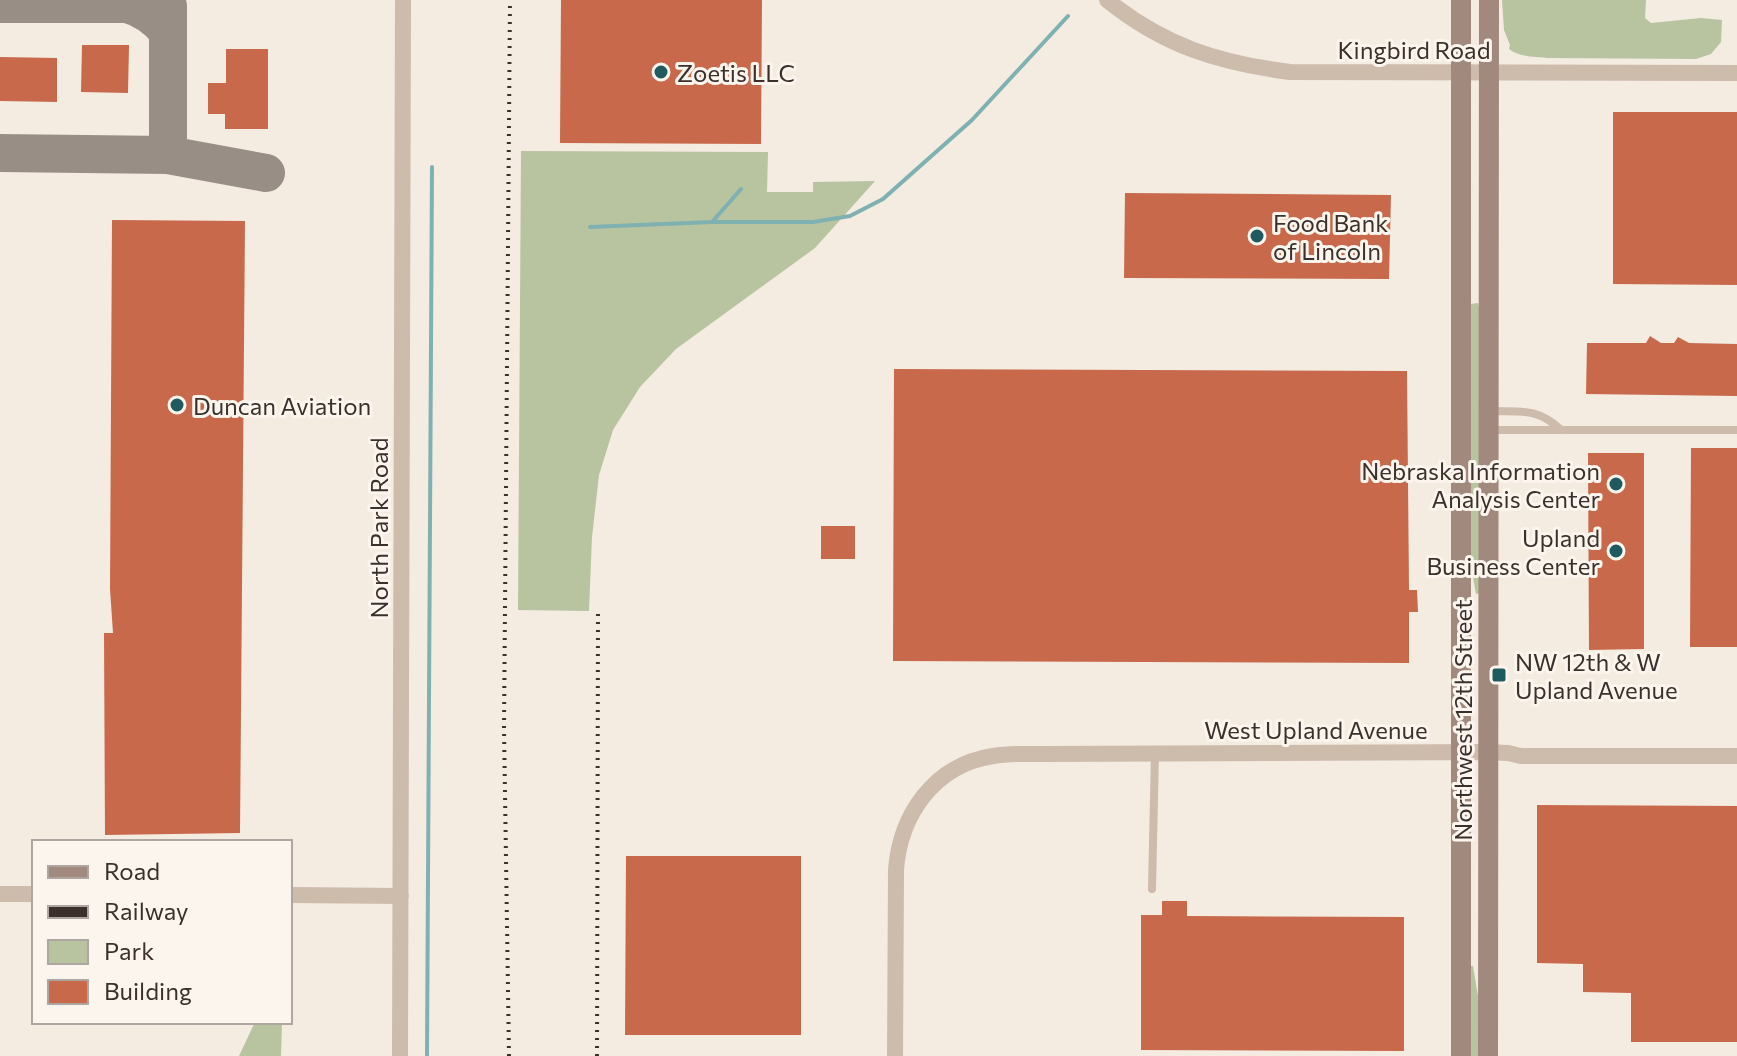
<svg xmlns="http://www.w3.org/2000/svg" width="1737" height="1056" font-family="Commissioner,sans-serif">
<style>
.green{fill:#b8c4a0}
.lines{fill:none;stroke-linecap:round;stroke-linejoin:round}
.stream{stroke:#7fb0b2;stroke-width:4}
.taxiway{stroke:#988e86;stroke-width:38}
.building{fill:#c8694b}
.service{stroke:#cdbbac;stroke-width:8}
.minor{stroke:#cdbbac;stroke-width:16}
.secondary{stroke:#a18a7d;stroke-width:20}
.rail{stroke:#3b302b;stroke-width:4;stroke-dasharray:2 6;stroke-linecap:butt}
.poi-dot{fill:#1f5a5e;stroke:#fbf5ee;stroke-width:3}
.labels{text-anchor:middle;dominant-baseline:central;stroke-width:6;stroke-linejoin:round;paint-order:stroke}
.street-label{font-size:24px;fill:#3b302b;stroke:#fbf5ee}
.poi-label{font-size:24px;fill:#3b302b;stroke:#fbf5ee;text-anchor:start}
</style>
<rect width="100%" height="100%" fill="#f4ebe1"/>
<path class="green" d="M1502,0h144l-1,18 6,5 50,-5 21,2 -1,22 -10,12 -15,5 -149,-1c-12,-2 -26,0 -38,-9l1,-4 -6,-15z
M521,151l247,1 -1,40h46v-10l62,-1 -60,67 -139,101 -36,38 -27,43 -14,45 -7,62 -3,74 -71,-1z
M1478,303l2,8 1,282 -5,1 -6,-33v-257z
M1471,966h2l7,42 1,48h-11z
M255,1022h27l-1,34h-42z"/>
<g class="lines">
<path class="stream" d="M712,222l29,-33
M590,227l122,-5h101l37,-6 33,-17 89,-79 96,-104
M427,1056l5,-889"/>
<path class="taxiway" d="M0,4h127c18,5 30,14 41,28
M0,153l168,2 98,18
M168,155v-149"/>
</g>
<path class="building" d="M561,0h201l-1,144 -201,-1z
M82,45h47l-1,48 -47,-1z
M226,49h42v80h-43v-15h-17v-31h18z
M0,57l57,1v44l-57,-1z
M1613,112h124v173l-124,-1z
M1125,193l266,2 -2,84 -265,-1z
M112,220l133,1 -5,612 -135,2 -1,-202h9l-3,-44z
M1650,336l11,7h13l4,-6 11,6 48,1v52l-151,-2 1,-51h59z
M894,369l513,2 2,219h8l1,22h-9v51l-516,-2z
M1691,448h46v199h-47z
M1588,453h56v196l-55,1z
M821,526h34v33h-34z
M1537,805l200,1v236h-106v-49l-48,-1v-28l-46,-1z
M626,856h175v179h-176z
M1162,901h25v15l217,1v134l-263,-1v-135h21z"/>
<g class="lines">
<path class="service" d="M1489,411c30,1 48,-4 72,19
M1490,430h247
M1152,889l3,-136"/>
<path class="minor" d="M1107,0c57,46 112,63 183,72l447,1
M0,894h34
M290,895l111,1
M400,1056l3,-1056
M895,1056l1,-186c4,-55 38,-105 97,-114 18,-3 37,-2 56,-2l439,-2 20,1 13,3h216"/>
<path class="secondary" d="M1461,1056v-1056
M1488,1056l1,-1056"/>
<path class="rail" d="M509,1056l-5,-328 6,-728
M597,1056l1,-446"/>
</g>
<g class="poi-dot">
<circle cx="661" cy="72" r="8"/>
<circle cx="1257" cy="236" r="8"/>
<circle cx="177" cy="405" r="8"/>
<circle cx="1616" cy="484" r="8"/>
<circle cx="1616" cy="551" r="8"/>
<rect x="1491" y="667" width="16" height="16" rx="4"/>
</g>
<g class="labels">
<g class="street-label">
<text x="1414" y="49">Kingbird Road</text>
<text transform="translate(378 528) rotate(-90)">North Park Road</text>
<text transform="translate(1462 720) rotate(-90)">Northwest 12th Street</text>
<text x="1316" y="729">West Upland Avenue</text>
</g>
<g class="poi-label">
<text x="677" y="72">Zoetis LLC</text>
<text x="1273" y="222">Food Bank<tspan x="1273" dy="28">of Lincoln</tspan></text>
<text x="193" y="405">Duncan Aviation</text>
<text x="1600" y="470" text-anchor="end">Nebraska Information<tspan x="1600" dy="28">Analysis Center</tspan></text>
<text x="1600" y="537" text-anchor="end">Upland<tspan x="1600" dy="28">Business Center</tspan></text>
<text x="1515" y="661">NW 12th &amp; W<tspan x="1515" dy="28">Upland Avenue</tspan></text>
</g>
</g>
<rect x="32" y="840" width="260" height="184" fill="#fbf5ee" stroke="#aea6a0" stroke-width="2"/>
<rect x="48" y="866" width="40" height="12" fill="#a18a7d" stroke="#aea6a0" stroke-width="2"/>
<text x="104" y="880" font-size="24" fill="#3b302b">Road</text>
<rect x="48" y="906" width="40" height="12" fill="#3b302b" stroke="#aea6a0" stroke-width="2"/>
<text x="104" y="920" font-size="24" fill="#3b302b">Railway</text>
<rect x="48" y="940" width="40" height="24" fill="#b8c4a0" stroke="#aea6a0" stroke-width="2"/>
<text x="104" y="960" font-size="24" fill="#3b302b">Park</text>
<rect x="48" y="980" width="40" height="24" fill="#c8694b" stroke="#aea6a0" stroke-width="2"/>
<text x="104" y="1000" font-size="24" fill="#3b302b">Building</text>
</svg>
